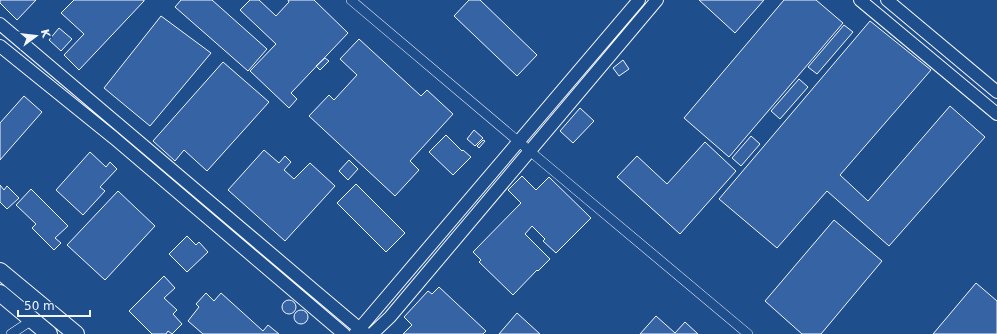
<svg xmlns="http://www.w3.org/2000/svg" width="997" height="334" font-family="'DejaVu Sans',sans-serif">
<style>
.building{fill:#3563a3;stroke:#f2f6ff}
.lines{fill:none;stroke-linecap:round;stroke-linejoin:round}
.street-casing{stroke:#f2f6ff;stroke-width:10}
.secondary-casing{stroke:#f2f6ff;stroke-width:14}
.highway-casing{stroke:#f2f6ff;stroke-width:18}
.street{stroke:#1f4e8c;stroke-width:9}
.secondary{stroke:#1f4e8c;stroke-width:12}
.highway{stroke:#1f4e8c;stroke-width:16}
</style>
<rect width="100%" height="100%" fill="#1f4e8c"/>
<path class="building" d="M0,0h36l-19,20 -17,-17z
M74,0h70v1l-65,69 -15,-15 20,-21 -23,-21z
M181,0h31l55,49 -19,22 -73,-64z
M250,0h9l17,16 13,-14 -1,-2h26l34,33 -57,60 6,6 -8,9 -39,-37 26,-27 -36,-34z
M469,0h11l57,55 -20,21 -63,-60z
M699,0h65l-29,33z
M784,0h32l27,23 -114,134 -45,-39z
M161,16l50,37 -61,73 -46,-38z
M870,21l61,49 -91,105 28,26 82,-95 35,31 -96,109 -62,-55 -50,57 -58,-49z
M844,25l9,7 -36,42 -9,-7z
M59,28l13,11 -11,12 -12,-11z
M359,39l62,57 6,-6 26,24 -43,47 9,9 -24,26 -86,-80 20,-21 5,5 23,-25 -17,-16z
M325,58l4,3 -9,9 -4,-4z
M623,60l6,9 -10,7 -6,-8z
M223,62l46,40 -62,69 -23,-21 -9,11 -22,-20z
M799,79l9,8 -28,32 -9,-8z
M24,96l18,16 -42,48v-37z
M580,108l14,13 -21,22 -13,-12z
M474,130l9,8 -8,8 -8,-7z
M446,135l16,16 1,-1 8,7 -18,18 -24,-23z
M751,136l9,8 -19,22 -9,-8z
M483,140l2,1 -6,7 -2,-2z
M705,142l31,29 -56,63 -63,-57 20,-21 30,28z
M264,150l15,13 6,-7 6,6 -7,8 10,9 16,-16 25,23 -50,55 -57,-51z
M90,152l16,15 4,-5 7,7 -17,18 5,4 -22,24 -27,-25z
M349,160l9,9 -10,11 -9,-9z
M522,176l14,14 13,-13 42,41 -35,35 -13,-12 2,-2 -13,-13 -7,8 25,25 -12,12 -1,-1 -24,25 -34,-33 2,-2 -8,-8 48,-49 -13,-13z
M356,184l49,49 -19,19 -49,-49z
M0,185l4,5 3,-4 12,12 -12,11 -7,-7z
M31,189l37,37 -13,12 6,5 -7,7 -22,-22 4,-4 -20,-19z
M118,191l37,35 -50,54 -38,-35z
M834,220l48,41 -61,73h-19l-37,-33z
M187,236l9,9 3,-3 9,10 -21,20 -18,-18z
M164,276l11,12 -11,10 13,12 -4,4 9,10 -10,10 -4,-3 -2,3h-14l-23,-23z
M976,283l21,18v33h-64z
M439,287l47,44 -3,3h-80l9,-9 -8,-8 24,-26 4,3z
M206,293l8,8 7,-8 42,38 5,-6 11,9h-76l-15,-13 11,-14 -3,-3z
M282 307a7 7 0 1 1 14 0a7 7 0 1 1-14 0Z
M294 317a7 7 0 1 1 14 0a7 7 0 1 1-14 0Z
M517,313l23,21h-41z
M656,316l19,17 10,-11 13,12h-58z"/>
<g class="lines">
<g class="street-casing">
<path id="street" d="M351,0l168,142 229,192
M11,334l21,-14"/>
</g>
<g class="secondary-casing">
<path id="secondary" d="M860,0l137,114
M887,0l110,92
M0,24l315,267 51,43
M0,46l114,92 230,196
M355,334l284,-334
M372,334l18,-17 267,-317"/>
</g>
<g class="highway-casing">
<path id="highway" d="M0,271l76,63
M0,293l49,41"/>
</g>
<use href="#street" class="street"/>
<use href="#secondary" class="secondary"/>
<use href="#highway" class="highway"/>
</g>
<g transform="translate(36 36) rotate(75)" stroke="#1f4e8c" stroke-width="3" paint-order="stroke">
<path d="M0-3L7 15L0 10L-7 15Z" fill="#f2f6ff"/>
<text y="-6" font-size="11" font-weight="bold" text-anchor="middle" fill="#f2f6ff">K</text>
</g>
<path d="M18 310v6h72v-6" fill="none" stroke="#f2f6ff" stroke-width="2"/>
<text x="24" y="310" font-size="12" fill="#f2f6ff" stroke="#1f4e8c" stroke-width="3" paint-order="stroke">50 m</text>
</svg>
